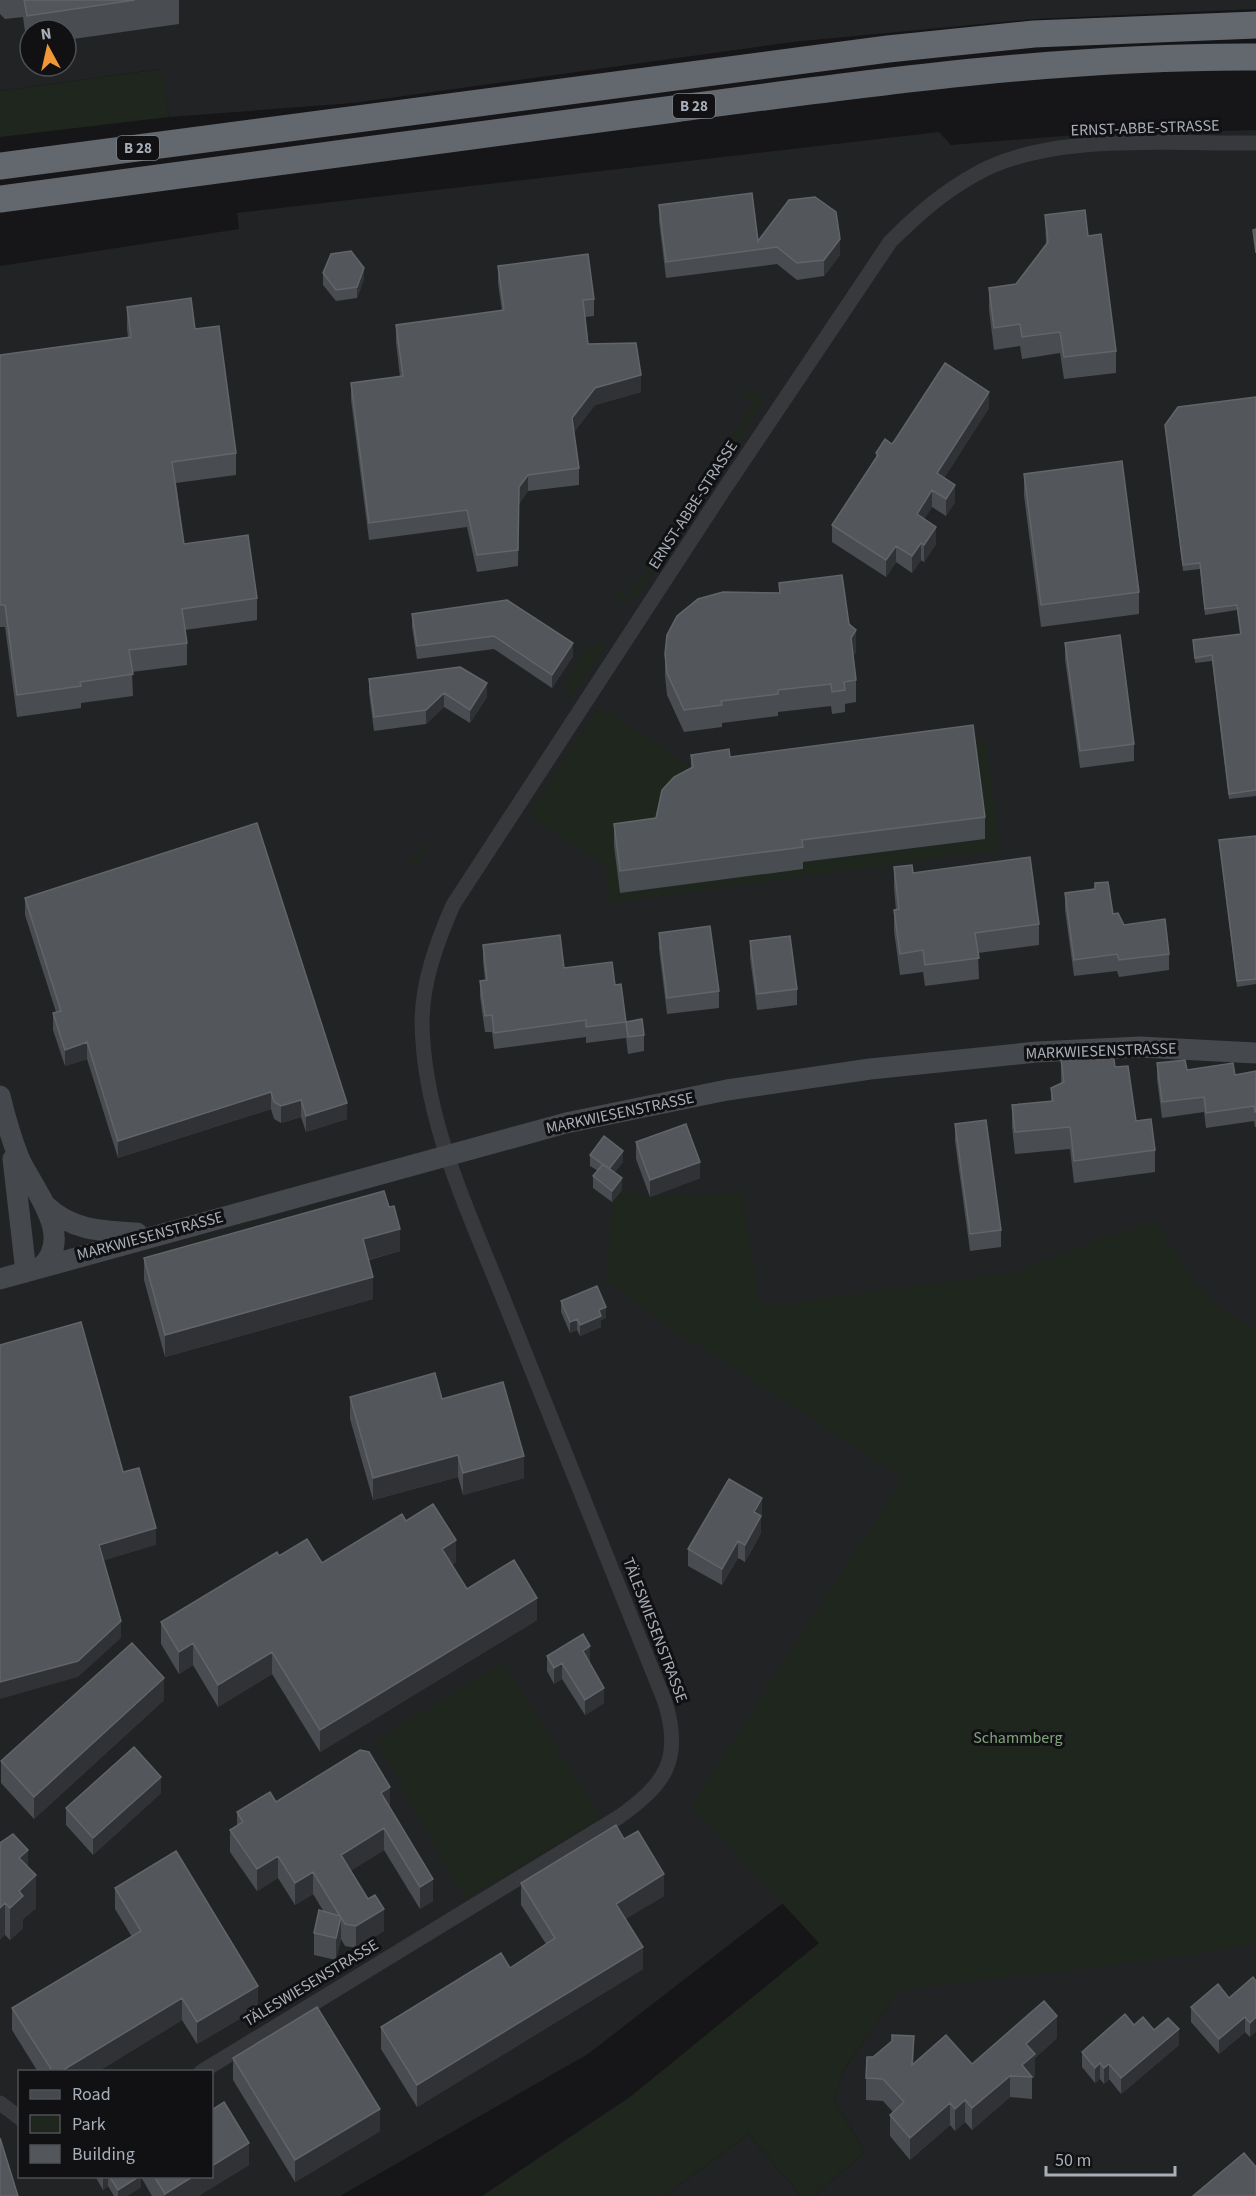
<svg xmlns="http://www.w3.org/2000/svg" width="1256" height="2196" font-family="'Source Sans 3',sans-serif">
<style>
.built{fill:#222325;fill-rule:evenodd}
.green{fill:#1e261e}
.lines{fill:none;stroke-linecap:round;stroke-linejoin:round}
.street{stroke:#37393d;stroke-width:15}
.secondary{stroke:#45484d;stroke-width:21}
.highway{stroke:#63686e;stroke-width:27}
.wall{fill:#494c50}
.shaded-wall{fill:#303235}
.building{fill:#53575b;stroke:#61656a;stroke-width:1.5}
.labels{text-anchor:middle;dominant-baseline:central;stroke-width:6;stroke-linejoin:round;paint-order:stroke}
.shield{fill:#111113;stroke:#7b8086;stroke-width:1.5}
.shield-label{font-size:15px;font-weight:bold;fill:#a8afb8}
.street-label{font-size:16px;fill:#a8afb8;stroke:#111113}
.park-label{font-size:16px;fill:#83a380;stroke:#111113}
</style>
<rect width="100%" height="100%" fill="#161618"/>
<path class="built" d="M0,0h1256v9l-221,10 -243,23 -439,61 -184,14 -8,-48 -161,22zM30,30h36v36h-36z
M1256,130v2066h-442l51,-44 -31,-52 10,-30 53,-79 -41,-10 -73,-78 -195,151 -248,142h-340v-1930l239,-37 -2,-16 702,-81 12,13 124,-10zM20,2072h192v104h-192z
M749,2134l52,62h-137z"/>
<path class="green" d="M162,69l7,48 -169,20v-46z
M750,390l12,7 1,7 -127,194 -16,4 -6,-3 2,-9 12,8 126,-196 -10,-7z
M601,641h4l1,5 -36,52h-3c-2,-21 15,-48 34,-57z
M599,706l101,66 42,1 244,-33 14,110 -391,53 -4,-37 -77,-50z
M423,841l3,12 -12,17 -4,-13 11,-4 -3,-10z
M622,1190l28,7 93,-4 16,114 256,-35 140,-53 33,55 33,36 35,19v614l-84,15 -274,32 -54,80 -10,30 31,52 -51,44h-13l-52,-62 -85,62h-182l148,-99 189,-154 -128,-138 212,-327 -235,-152 -62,-44 6,-80z
M503,1662l98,156 -136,81 -89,-158z"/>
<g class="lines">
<path class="street" d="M201,2072l418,-255c46,-33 64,-57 46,-115 -52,-133 -107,-265 -160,-399 -36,-91 -81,-180 -83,-280 0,-41 15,-81 31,-118l270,-414 167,-249c27,-27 53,-50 86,-68 73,-42 197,-30 280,-31
M0,2103l20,15"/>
<path class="secondary" d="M0,1096c5,21 11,42 19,62 13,30 57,79 22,109
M13,1159l13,113
M46,1206c27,25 56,25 91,27
M0,1279l566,-156 161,-33 143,-21 167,-17 103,-5 116,6"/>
<path class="highway" d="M0,166l888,-117 146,-15 222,-9
M0,199c225,-30 449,-60 674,-90 193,-26 387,-53 582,-52"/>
</g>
<path class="wall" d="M0,0h179v24l-113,16v-10h-36v15l-3,1 -4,-29 -18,2 -5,-5z
M659,205l99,36 82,14 -16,21 -27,4 -20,-16 -111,14 -7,-57z
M1045,215l43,21 28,115v22l-52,6 -4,-26 -38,6 -2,-13 -26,4 -5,-40v-22l27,-4 30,-39z
M498,266l96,33v17l-9,1 3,27 53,48 -46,13 -21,27 5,36v17l-51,6 -9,13 -1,62 -41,6 -10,-45 -98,13 -18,-140v-17l49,-6 -4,-35v-17l106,-14 -4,-28z
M323,273l41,6 -7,19 -21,3 -13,-16z
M127,307l68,22 41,124v22l-60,8 8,61 73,54v22l-72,10 2,13v22l-55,7 1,24 -52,7v5l-64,9 -12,-90h-5v-272l128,-18 -1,-8z
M1256,397v399l-27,3 -17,-138 -17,2 -2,-23 47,-6 -3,-24 -32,5 -5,-46 -17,2 -18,-146z
M989,408l-45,70 11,24 -9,14 -14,-9 -8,12 12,25 -12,18 -3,-2 -9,13 -16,-11 -10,15 -54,-35v-17l44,-67v-5l16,-9z
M1024,474l115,118v22l-98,13 -17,-131z
M779,583l70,41 7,28 -3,5 3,23v22l-11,2v8l-13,2 -1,-8 -53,6v4l-56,7v4l-38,5 -17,-37 -2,-19v-22l114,-61z
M412,614l161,42 -21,32 -58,-39 -77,10 -5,-32z
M1065,643l69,101v17l-54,7 -15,-109z
M369,679l118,18 -17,26 -26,-16 -18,17 -52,7 -5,-38z
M691,755l39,2 255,60v22l-182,23v7l-183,24 -6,-47v-22l42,-6 35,-50z
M1256,836v148l-19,3 -18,-147z
M894,867l19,6 126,51v21l-61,8 1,26 -54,7 -2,-14 -23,3 -6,-44v-21h2l-2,-22z
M1095,883l18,31 11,11 45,29v16l-50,7 -2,-6 -43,5 -9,-66v-17l30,-4z
M25,898l322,221 -41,13 -5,-15 -20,6 -7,-4 -3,-10 -153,49 -31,-99 -22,7 -12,-36v-17l3,-1 -31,-97z
M659,933l60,58v17l-52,6 -8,-65z
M750,941l47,48v16l-40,5 -7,-52z
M483,945l81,23 51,17 11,37 18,13v16l-16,3 -2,-16 -40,5v-6l-92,12 -2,-17h-7l-5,-35v-16l5,-1 -2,-19z
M1061,1059l54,8 21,54 19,29v22l-81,11 -4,-34 -55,5 -3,-27v-22l39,-3v-14l10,-5z
M1157,1063l30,7 48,5 21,-4v56h-1l-1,-6 -48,7 -2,-16 -42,6 -5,-39z
M955,1124l46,106v17l-31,4 -15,-110z
M636,1142l64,36 -50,19 -14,-38z
M590,1155l33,7 -9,11 8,17 -10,12 -19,-14v-12l5,-5 -8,-5z
M400,1251l-31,9 4,39 -208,58 -21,-77v-22z
M561,1301l45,17 -5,2v7l-21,9 -3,-6 -7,3 -9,-21z
M350,1397l92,2 82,79 -61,17 -5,-18 -85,23 -23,-81z
M762,1515l-1,1v17l-16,29 -7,-4 -16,27 -34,-19v-17z
M406,1521l50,41 -4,3 15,24 70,31 -217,132 -48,-78 -54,33 -25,-42 -14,9 -18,-30v-22l118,-66 43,7z
M547,1656l43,5 -1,1 15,41 -19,12 -23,-36 -8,5 -7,-13z
M164,1700l-130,119 -33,-36v-22z
M161,1793l-68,62 -27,-30v-17z
M276,1802l114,6 43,93 -13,8 -36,-59 -34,21 34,60 -28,17 -11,-2 -4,-7 -5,21 -22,-5v-22l10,-21 -11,-18 -18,11 -17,-27 -21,13 -27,-39v-22l7,-4v-14z
M624,1839l40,57 -39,23 18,50 -226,138 -36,-58v-22l129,-59 36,-24 -25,-39v-22z
M0,1843l28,24 8,41 -13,11v9l-13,12 -5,-5z
M115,1888l143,120 -61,36 -15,-24 -85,52h-59l-26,-42v-22l120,-71 -17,-28z
M1253,1977l-3,60 -5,-5 -26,22 -28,-32v-15l38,-9z
M1134,2025l20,5 25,15 -58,49 -12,-15 -5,5 -4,-5 -5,4 -13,-16v-15z
M1057,2038l-22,20v18l-3,2v21l-22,-2 -38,33 -7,-8 -10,9 -5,-6 -40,35 -20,-24v-21l3,-3 -10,-11 -17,-1v-22l48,-15 58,1z
M233,2058l147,73 -85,51 -62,-102z
M249,2165l-51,31h-46l-11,-19v10l-14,9h-13l-6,-10 -5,4 -8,-14h117z"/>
<path class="shaded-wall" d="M840,239v16l-16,21v-16z
M364,268v11l-7,19v-11z
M641,375v17l-46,13 -23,30v-17l23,-30z
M989,392v16l-52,81v-16z
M528,475v16l-9,13 -1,62 1,-79z
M955,485v17l-9,14v-17z
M932,490v17l-15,24v-17z
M936,527v17l-12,18v-17z
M921,543v17l-9,13v-17z
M896,546v16l-10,15v-17z
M856,630v22l-5,8v-22z
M573,643v13l-21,32v-13z
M487,683v14l-17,26v-13z
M444,693v14l-18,17v-14z
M87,1042v17l-22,7v-16z
M271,1092v17l-153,49v-17z
M301,1100v17l-20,6v-17z
M347,1103v16l-41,13v-16z
M623,1151v11l-14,18v-11z
M700,1162v16l-50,19v-17z
M622,1178v12l-10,12v-11z
M400,1229v22l-37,10v-22z
M373,1277v22l-208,58v-22z
M606,1307v11l-5,2v7l-21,9v-11l19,-15z
M577,1319v11l-7,3v-11z
M458,1455v22l-85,23v-22z
M524,1456v22l-61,17v-22z
M762,1498v17l-8,14v-17z
M761,1516v17l-16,29v-17z
M156,1528v17l-57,17v-17z
M456,1540v22l-14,9v-22z
M738,1541v17l-16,27v-16z
M537,1598v22l-217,132v-22z
M121,1621v17l-43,39 -78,22v-17z
M193,1643v22l-14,9v-22z
M590,1646v15l-7,5v-15z
M272,1652v22l-54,33v-22z
M562,1663v16l-8,5v-16z
M164,1678v22l-130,119v-22z
M604,1688v15l-19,12v-15z
M161,1777v16l-68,62v-17z
M390,1787v22l-9,-16z
M384,1828v22l-43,27v-22z
M28,1850v32l-9,-24z
M278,1856v22l-21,13v-22z
M313,1872v22l-18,11v-22z
M664,1874v22l-48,29v-21z
M36,1875v33l-13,11v9l-13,12v-32l9,-17z
M433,1879v22l-13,8v-22z
M5,1903v32l-5,5v-32z
M384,1909v22l-28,17v-22z
M341,1917v22l-5,21v-22z
M643,1947v22l-226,138v-22z
M258,1986v22l-61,36v-22z
M182,1998v22l-85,52h-37z
M1057,2016v22l-22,20v18l-3,2 -10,-13 4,-21z
M1245,2017v15l-26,22v-15z
M1256,2017v15l-6,5v-14z
M1179,2029v16l-58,49v-16z
M914,2036v22l-2,29v-22z
M1100,2063v16l-5,4v-15z
M1109,2064v15l-5,5v-16z
M1010,2076v21l-38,33v-22z
M965,2100v22l-10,9v-22z
M950,2103v22l-40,35v-22z
M380,2109v22l-85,51v-22z
M249,2143v22l-51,31h-33v-2l29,-18h18v-10z
M106,2176h2v10l-5,4v-11z
M141,2176v11l-14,9h-9v-6z"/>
<path class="building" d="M24,0h111l-108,16z
M752,193l6,48 31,-41 26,-3 21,15 4,27 -16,21 -27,3 -20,-16 -111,15 -7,-57z
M1085,210l3,26 13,-2 15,117 -52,6 -4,-25 -38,5 -2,-13 -26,4 -5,-40 27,-4 32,-42 -3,-27z
M1256,229v24l-3,-23z
M351,251l13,17 -7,19 -21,3 -13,-17 8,-19z
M588,254l6,45 -11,1 5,44 48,-1 5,32 -46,13 -23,30 7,50 -51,7 -9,12 -1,63 -41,5 -10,-45 -98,13 -18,-140 52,-7 -7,-51 108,-15 -6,-44z
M191,298l4,31 24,-3 17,127 -64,9 12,82 64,-9 9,63 -75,11 5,34 -58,7 4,24 -53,8 1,4 -64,9 -12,-90h-5v-250l131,-18 -4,-30z
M945,363l44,29 -52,81 18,12 -9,14 -14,-9 -15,24 19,13 -12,18 -3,-2 -9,13 -16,-10 -10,14 -54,-35 46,-70 -2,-2 9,-14 7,5 3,-4z
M1256,397v393l-27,4 -17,-139 -17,3 -2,-18 48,-6 -4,-29 -32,4 -5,-46 -17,2 -18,-140 13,-18z
M1122,461l17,131 -98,13 -17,-131z
M842,575l7,49 7,6 -5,8 5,42 -12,2 1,8 -13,2 -1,-8 -53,6v4l-57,7 1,4 -38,5 -17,-37 -2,-19 2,-19 10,-19 21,-17 25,-7 57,1 -1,-10z
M507,600l66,43 -21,32 -58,-39 -77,10 -5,-32z
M1120,635l14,109 -54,7 -15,-108z
M460,667l27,16 -17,27 -26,-17 -18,17 -52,7 -5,-38z
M973,725l12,92 -183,23 1,7 -183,24 -6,-47 42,-6 6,-28 12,-13 19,-10 -2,-12 38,-6 1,8z
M257,823l90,280 -41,13 -5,-16 -20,6 -7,-4 -3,-10 -153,49 -31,-99 -22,8 -12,-37 8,-2 -36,-113z
M1256,836v143l-19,2 -18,-141z
M1030,857l9,67 -64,9 4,25 -54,7 -2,-15 -23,4 -6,-44 5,-1 -5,-42 18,-2 1,8z
M1108,882l5,32 5,-1 6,12 41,-6 4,35 -50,6 -2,-6 -43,6 -9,-67 30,-4v-6z
M710,926l9,65 -52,7 -8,-65z
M560,935l4,33 48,-6 3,23 6,-1 5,38 16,-3 2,16 -16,2 -2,-15 -40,5v-7l-92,13 -2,-18 -7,1 -5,-35 7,-1 -4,-35z
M790,936l7,53 -40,5 -7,-53z
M1113,1052l2,15 13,-1 8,55 15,-2 4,31 -81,11 -4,-34 -55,5 -3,-27 41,-4 -2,-13 13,-6 -3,-23z
M1185,1060l2,10 46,-7 2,12 21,-4v41h-1l-1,-6 -48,7 -2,-16 -42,5 -5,-39z
M986,1120l15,110 -31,4 -15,-110z
M686,1124l14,38 -50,18 -14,-38z
M604,1136l19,15 -14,18 -19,-14z
M603,1164l19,14 -10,13 -19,-15z
M384,1191l5,16 5,-1 6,23 -37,10 10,38 -208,58 -21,-77z
M597,1286l9,21 -7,3 2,6 -21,9 -3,-6 -7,3 -9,-21z
M81,1322l42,150 16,-4 17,60 -57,17 22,76 -43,40 -78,21v-337z
M435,1373l7,26 61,-17 21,74 -61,17 -5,-18 -85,23 -23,-81z
M729,1479l33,19 -8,14 7,4 -16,29 -7,-4 -16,28 -34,-20z
M433,1504l23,36 -14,9 25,40 47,-29 23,38 -217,132 -48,-78 -54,33 -25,-42 -14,9 -18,-30 116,-70 2,4 28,-17 15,24 80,-49 4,7z
M583,1634l7,12 -7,5 21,37 -19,12 -23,-37 -8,5 -7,-12z
M132,1643l32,35 -130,119 -33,-36z
M134,1747l27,30 -68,61 -27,-30z
M360,1750l9,2 21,35 -9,6 52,86 -13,8 -36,-59 -43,27 27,44 7,-4 9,14 -28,17 -11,-2 -4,-7 -5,21 -22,-5 5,-23 21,6 -27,-44 -18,11 -17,-27 -21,13 -27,-39 13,-8 -6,-10 33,-20 6,10z
M616,1825l8,14 14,-8 26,43 -48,30 27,43 -226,138 -36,-58 120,-74 9,15 45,-30 -34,-55z
M13,1834l15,16 -9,8 17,17 -17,16 4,5 -13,12 -5,-5 -5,5v-65z
M176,1851l82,135 -61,36 -15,-24 -122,74h-7l-41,-64 129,-77 -26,-43z
M1253,1977l3,4v36l-6,6 -5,-6 -26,22 -28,-32 27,-23 11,14z
M1044,2001l13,15 -31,28 9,10 -13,11 10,12 -22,-1 -38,32 -7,-8 -10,9 -5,-6 -40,35 -20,-23 14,-13 -21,-23 -17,-1 1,-21h6l19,-16v-6l22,1 -2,29 34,-30 26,29z
M317,2007l63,102 -85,51 -62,-102z
M1125,2014l9,11 9,-8 11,13 14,-12 11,11 -58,49 -12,-14 -5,4 -4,-5 -5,5 -13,-16z
M224,2102l25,41 -37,23v-56z
M0,2138l18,58h-18z
M1244,2153l12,14v29h-63z
M109,2176h31l-22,14z
M154,2176h40l-29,18z"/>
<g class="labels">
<g class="shield">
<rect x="673" y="94" width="42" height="24" rx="4.5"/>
<rect x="117" y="136" width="42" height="24" rx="4.5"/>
</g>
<g class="shield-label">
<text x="694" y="106">B 28</text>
<text x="138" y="148">B 28</text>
</g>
<g class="street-label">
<text transform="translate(1145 128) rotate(-2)">ERNST-ABBE-STRASSE</text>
<text transform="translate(693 505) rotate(-57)">ERNST-ABBE-STRASSE</text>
<text transform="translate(1101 1051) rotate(-2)">MARKWIESENSTRASSE</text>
<text transform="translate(620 1113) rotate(-12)">MARKWIESENSTRASSE</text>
<text transform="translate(150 1236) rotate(-15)">MARKWIESENSTRASSE</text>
<text transform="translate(655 1630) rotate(69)">TÄLESWIESENSTRASSE</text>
<text transform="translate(311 1983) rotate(-31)">TÄLESWIESENSTRASSE</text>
</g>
<g class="park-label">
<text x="1018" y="1738">Schammberg</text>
</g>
</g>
<rect x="18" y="2070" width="195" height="108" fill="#111113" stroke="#4d5055" stroke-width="1.5"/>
<rect x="30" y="2090" width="30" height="9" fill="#45484d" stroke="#4d5055" stroke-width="1.5"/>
<text x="72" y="2100" font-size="18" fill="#a8afb8">Road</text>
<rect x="30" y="2115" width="30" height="18" fill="#1e261e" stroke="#4d5055" stroke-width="1.5"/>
<text x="72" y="2130" font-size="18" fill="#a8afb8">Park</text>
<rect x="30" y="2145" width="30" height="18" fill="#53575b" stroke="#4d5055" stroke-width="1.5"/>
<text x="72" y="2160" font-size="18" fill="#a8afb8">Building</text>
<g transform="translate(48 48) rotate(352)"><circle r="28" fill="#111113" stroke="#4d5055" stroke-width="1.5"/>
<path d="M0-4.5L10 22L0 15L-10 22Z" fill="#f09737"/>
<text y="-9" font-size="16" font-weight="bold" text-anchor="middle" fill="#a8afb8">N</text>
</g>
<path d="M1046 2166v9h129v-9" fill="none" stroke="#a8afb8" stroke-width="3"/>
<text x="1055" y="2166" font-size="18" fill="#a8afb8" stroke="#111113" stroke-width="4.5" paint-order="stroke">50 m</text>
</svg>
